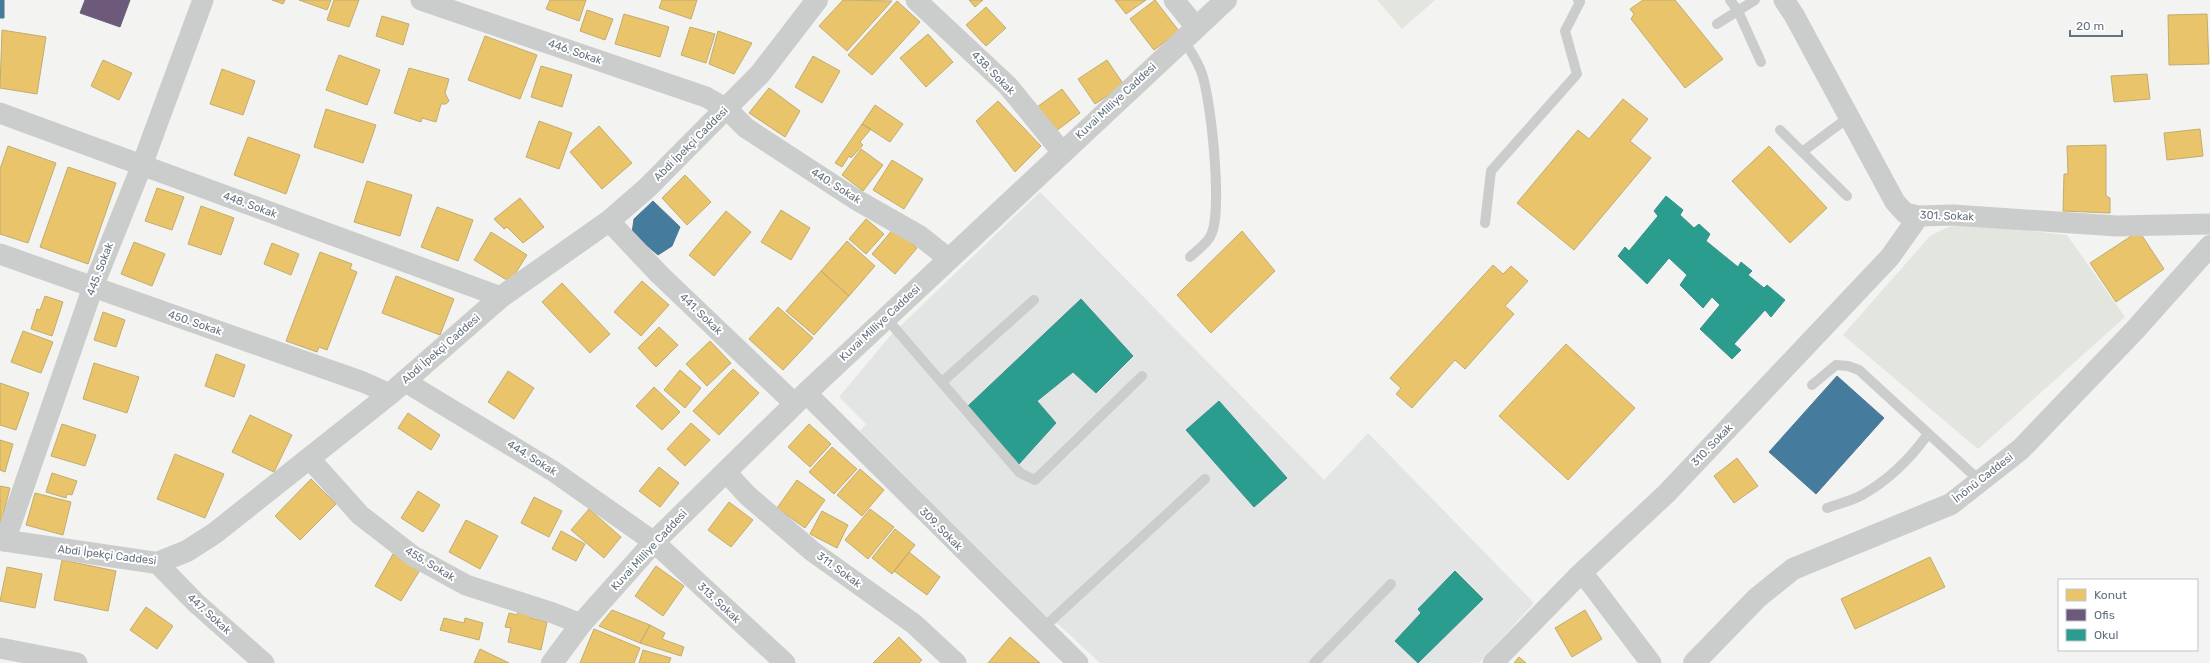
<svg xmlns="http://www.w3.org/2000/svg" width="2210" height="663" font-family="Rubik,sans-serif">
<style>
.built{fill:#e3e5e4}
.green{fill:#e2e6df}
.homes{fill:#e9c46a;stroke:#c1ac71}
.offices{fill:#6d597a;stroke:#6a617c}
.schools{fill:#2a9d8f;stroke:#3b908a}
.public{fill:#457b9d;stroke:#4e7994}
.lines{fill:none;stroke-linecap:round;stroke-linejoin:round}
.service{stroke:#cbcccc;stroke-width:10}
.minor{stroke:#cbcccc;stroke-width:21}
.tertiary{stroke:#cbcccc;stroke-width:22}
.labels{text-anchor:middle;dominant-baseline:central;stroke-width:4;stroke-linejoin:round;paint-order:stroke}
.street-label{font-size:11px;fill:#647380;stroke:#fff}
</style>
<rect width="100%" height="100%" fill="#f3f3f1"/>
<path class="built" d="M1040,192l284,288 44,-47 166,170 -55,60h-379l-41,-38 -16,-11 -183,-183 6,-7 -27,-27 51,-61z"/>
<path class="green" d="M1377,0h58l-33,29z
M1964,223l103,12 58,82 -147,132 -135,-114 87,-99 16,-8z"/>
<path class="homes" d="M272,0h13l-2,4z
M299,0h32l-4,10z
M334,0h25l-10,27 -22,-7z
M550,0h36l-7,21 -33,-12z
M662,0h35l-6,19 -32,-11z
M843,0l49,1 -45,50 -28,-25z
M969,0h14l-8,7z
M1115,0h31l-20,14z
M1155,0l24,31 -25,19 -24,-31z
M1643,0h32l48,59 -38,29 -54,-69 3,-5 -4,-5z
M897,1l23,21 -48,53 -24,-20z
M986,7l20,21 -20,18 -20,-21z
M587,10l26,9 -8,21 -25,-9z
M624,14l45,13 -9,30 -45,-13z
M2207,14l2,50 -40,1 -1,-50z
M382,16l27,8 -6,21 -27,-9z
M690,27l25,7 -9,29 -25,-8z
M2,30l44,7 -9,57 -37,-6z
M718,31l34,12 -18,31 -25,-10z
M928,34l25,28 -27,25 -26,-29z
M485,36l52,19 -17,44 -52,-19z
M339,55l41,15 -13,35 -41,-15z
M813,56l27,15 -18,32 -27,-16z
M103,60l29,13 -13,27 -28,-14z
M1107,60l17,25 -29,19 -17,-25z
M541,66l31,9 -10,32 -31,-10z
M409,68l40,11 -4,14 4,8 -3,3h-5l-5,18 -14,-4 -1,4 -27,-9z
M222,69l33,12 -12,34 -33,-11z
M2147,74l3,25 -36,3 -3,-26z
M769,88l31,23 -15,26 -36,-24z
M1062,89l18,24 -24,18 -19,-24z
M1623,99l25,20 -18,22 21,17 -77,92 -57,-47 61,-73 11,9z
M998,101l43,45 -26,26 -39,-51z
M875,105l28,19 -13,18 -28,-18z
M326,109l50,16 -13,38 -49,-16z
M539,121l33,12 -13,36 -33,-12z
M862,124l9,5 -11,13 3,3 -12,13 -2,-2 -7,11 -7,-4z
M599,126l33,37 -30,26 -32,-37z
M2200,129l3,27 -36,4 -3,-27z
M248,137l52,18 -14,39 -52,-19z
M2106,145v51l4,2v15l-47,-2 1,-37h4l-1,-28z
M8,146l48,17 -28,80 -28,-9v-65z
M1769,146l58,62 -37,35 -58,-62z
M861,149l22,16 -20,26 -21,-16z
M892,160l31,19 -19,30 -31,-19z
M68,167l48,16 -28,81 -48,-17z
M685,175l26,27 -24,23 -25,-27z
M367,181l45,14 -12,41 -46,-14z
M157,188l27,9 -12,33 -27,-9z
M520,198l24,29 -21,16 -16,-16 -3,2 -10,-10z
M201,206l33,12 -13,37 -33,-11z
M437,207l36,13 -15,41 -37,-14z
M781,210l29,18 -19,32 -30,-18z
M726,211l25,21 -37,44 -25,-21z
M866,219l18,15 -18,20 -17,-15z
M894,228l23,20 -22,26 -23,-20z
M1242,231l33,40 -64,62 -34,-38z
M2139,231l25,38 -48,33 -26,-39z
M491,232l36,23 -17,27 -36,-22z
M847,241l28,25 -26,30 -28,-25z
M134,242l31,12 -13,32 -31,-12z
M272,243l27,11 -8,21 -27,-11z
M320,252l32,12 -2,5 7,3 -30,78 -8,-3 -2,5 -31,-11z
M1493,265l10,9 8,-8 17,15 -23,25 9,8 -49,55 -10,-9 -43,48 -16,-14 5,-6 -11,-10z
M821,271l28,25 -35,39 -28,-24z
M396,276l58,23 -14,36 -58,-22z
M642,281l27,24 -28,31 -27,-24z
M562,283l48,51 -20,19 -48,-51z
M45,296l18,6 -11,34 -21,-7 6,-20 3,1z
M778,307l35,31 -30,32 -34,-31z
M103,312l22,8 -9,27 -22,-7z
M659,327l19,18 -22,22 -18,-19z
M23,331l30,11 -12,31 -30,-11z
M710,341l21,22 -24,23 -21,-22z
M1566,344l69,64 -67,72 -69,-64z
M216,354l29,11 -11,32 -29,-11z
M94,363l45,14 -12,36 -44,-14z
M733,369l26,24 -40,42 -26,-24z
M680,370l21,18 -16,20 -21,-18z
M508,371l26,17 -20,31 -26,-17z
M0,383l29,10 -13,37 -16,-5z
M654,387l26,25 -18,18 -26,-24z
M408,413l32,22 -9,15 -33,-22z
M250,415l42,20 -18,37 -42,-20z
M691,423l19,17 -25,26 -18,-17z
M62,424l34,11 -11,31 -34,-10z
M809,424l22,20 -21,23 -22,-20z
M0,440l13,4 -8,28 -5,-2z
M832,447l25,22 -23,25 -25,-22z
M175,454l49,20 -19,44 -48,-19z
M1737,458l21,28 -24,17 -20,-27z
M659,467l20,16 -19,24 -21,-16z
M860,469l24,21 -22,26 -25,-21z
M52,473l25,8 -5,14 -5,-1 -1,4 -20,-6z
M311,479l25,25 -36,36 -25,-24z
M797,480l28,20 -20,28 -28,-20z
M0,486l10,2 -10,39z
M418,491l22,14 -17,27 -22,-14z
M35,493l36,9 -8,33 -37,-10z
M534,497l28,14 -13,26 -28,-14z
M729,502l24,18 -22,27 -23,-17z
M589,509l32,28 -17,21 -33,-28z
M870,509l24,18 -26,32 -23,-19z
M822,511l26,14 -11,23 -27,-14z
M466,520l32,16 -18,33 -31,-17z
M895,529l20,16 -23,29 -20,-16z
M561,531l24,13 -9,17 -24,-12z
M909,552l31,25 -13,18 -33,-24z
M393,554l27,16 -19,31 -26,-15z
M1930,557l15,30 -90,42 -14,-30z
M62,560l54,11 -8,40 -54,-11z
M656,566l28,20 -21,30 -28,-20z
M7,567l35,7 -7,34 -35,-7z
M146,607l27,19 -16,23 -27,-19z
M612,610l38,15 -10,18 -41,-17z
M1585,610l17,29 -30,18 -17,-29z
M518,611l14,3 -1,4 16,4 -6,28 -33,-8 3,-14 -6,-1 4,-14 8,2z
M444,618l20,5 1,-5 18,5 -4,17 -39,-10z
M650,625l15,8 -3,6 22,8 -3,9 -41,-13z
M594,629l46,19 -6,15h-54z
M899,637l23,23 -3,3h-46z
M1010,637l30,26h-52z
M480,649l29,14h-35z
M643,650l28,8 -2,5h-30z
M1519,657l7,6h-12z"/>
<path class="offices" d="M85,0h45l-10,27 -40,-14z"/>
<path class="schools" d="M1666,196l17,14 -3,5 14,13 5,-4 11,10 -4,7 32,26 3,-5 11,9 -4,4 16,13 3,-3 18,15 -14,17 -6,-7 -31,34 7,6 -9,9 -32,-30 20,-24 -8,-8 -9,11 -23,-23 7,-10 -18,-17 -22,26 -29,-28 7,-9 4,4 29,-35 -4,-5z
M1081,299l52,57 -37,37 -23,-21 -36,29 19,22 -37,41 -51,-58z
M1219,401l68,77 -33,29 -68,-77z
M1455,571l28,28 -65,64 -23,-22 26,-28 -3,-4z"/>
<path class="public" d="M0,0h4v18h-4z
M653,201l27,26 -8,19 -14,9 -26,-22 2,-14z
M1837,376l47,42 -68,76 -47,-42z"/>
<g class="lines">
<path class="service" d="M1730,0l8,11 23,51
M1717,24l38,-24
M1183,39c6,10 14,21 18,32 10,25 22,141 10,164 -3,8 -15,16 -21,22
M1780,130l67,66
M1802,152l47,-35
M1485,223l6,-52 86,-97 -12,-43 15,-29 -2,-2
M886,318l134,155 15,7 107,-104
M942,382l92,-82
M1812,385l24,-20 12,1 11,4 121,111
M1827,508c11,-4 24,-7 35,-13 27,-15 48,-36 66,-61
M1042,629l163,-150
M1314,663l77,-79"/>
<path class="minor" d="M421,0l285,97 21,12 19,19 109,71 65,37 29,23
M916,0l92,86 54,66
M1174,0l22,27
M1784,0l10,15 101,187 10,11 14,3 34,-1 164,11 93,-2
M0,113l501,184
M609,221l50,53 136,130
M0,254l363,128 27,12
M404,381l149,90 101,71 131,121
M806,393l272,270
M309,458l51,57 53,41 53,29 87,28 28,11
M726,472l21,23 65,56 102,73 42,39
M5,541l88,-254 49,-122 61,-165
M157,563l39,40 68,60
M1582,572l69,91
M0,648l77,15
M1493,663l84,-86 89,-83 224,-237 29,-41"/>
<path class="tertiary" d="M0,540l157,23 30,-12 28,-18 175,-139 111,-97 108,-76 38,-33 113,-114 57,-74
M552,663l29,-39 73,-82 152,-149 420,-393
M1694,663l63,-65 36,-29 158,-65 70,-55 113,-118 76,-85"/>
</g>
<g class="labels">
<g class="street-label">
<text transform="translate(575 52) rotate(19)">446. Sokak</text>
<text transform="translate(993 73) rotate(45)">438. Sokak</text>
<text transform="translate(1116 101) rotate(-43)">Kuvai Milliye Caddesi</text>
<text transform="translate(691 144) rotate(-45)">Abdi İpekçi Caddesi</text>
<text transform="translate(836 186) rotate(32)">440. Sokak</text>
<text transform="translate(250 205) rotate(20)">448. Sokak</text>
<text transform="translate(1947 216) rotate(2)">301. Sokak</text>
<text transform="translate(100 269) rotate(-69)">445. Sokak</text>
<text transform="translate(701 314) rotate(44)">441. Sokak</text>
<text transform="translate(195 323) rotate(19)">450. Sokak</text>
<text transform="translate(880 323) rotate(-43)">Kuvai Milliye Caddesi</text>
<text transform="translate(441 349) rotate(-41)">Abdi İpekçi Caddesi</text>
<text transform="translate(1712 445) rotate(-46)">310. Sokak</text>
<text transform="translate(532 458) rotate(32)">444. Sokak</text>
<text transform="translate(1983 478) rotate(-38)">İnönü Caddesi</text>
<text transform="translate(941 529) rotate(45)">309. Sokak</text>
<text transform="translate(649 550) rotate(-47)">Kuvai Milliye Caddesi</text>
<text transform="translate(107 555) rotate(7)">Abdi İpekçi Caddesi</text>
<text transform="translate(430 564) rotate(31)">455. Sokak</text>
<text transform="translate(839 570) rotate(36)">311. Sokak</text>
<text transform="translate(719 603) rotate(43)">313. Sokak</text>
<text transform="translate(209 614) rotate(42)">447. Sokak</text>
</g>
</g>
<rect x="2058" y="579" width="140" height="72" fill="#ffffff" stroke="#c1c7cc"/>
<rect x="2066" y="589" width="20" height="12" fill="#e9c46a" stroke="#c1c7cc"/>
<text x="2094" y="599" font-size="12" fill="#647380">Konut</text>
<rect x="2066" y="609" width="20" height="12" fill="#6d597a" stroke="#c1c7cc"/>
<text x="2094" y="619" font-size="12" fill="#647380">Ofis</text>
<rect x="2066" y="629" width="20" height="12" fill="#2a9d8f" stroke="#c1c7cc"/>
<text x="2094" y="639" font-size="12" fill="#647380">Okul</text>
<path d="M2070 30v6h52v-6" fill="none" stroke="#647380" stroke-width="2"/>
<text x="2076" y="30" font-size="12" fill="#647380" stroke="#ffffff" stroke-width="3" paint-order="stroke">20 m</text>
</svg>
